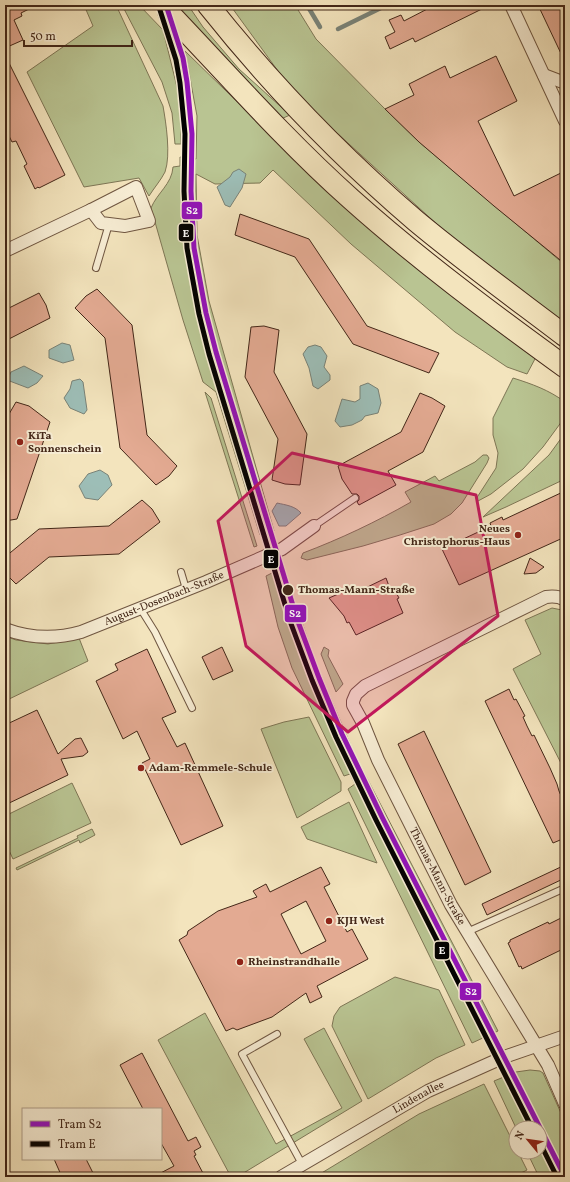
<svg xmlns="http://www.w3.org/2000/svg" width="570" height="1182" font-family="Vollkorn,serif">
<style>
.green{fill:#b9c492;stroke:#7e7655}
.water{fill:#9dbeb7;stroke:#798277}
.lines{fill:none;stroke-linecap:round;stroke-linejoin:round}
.stream{stroke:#798277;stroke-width:4.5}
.building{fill:#e3aa92;stroke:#432718;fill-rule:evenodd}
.lane-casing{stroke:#6f5641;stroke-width:8}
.street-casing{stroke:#6f5641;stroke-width:14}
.highway-casing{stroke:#432718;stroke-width:23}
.lane{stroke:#f7edd4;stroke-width:6}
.street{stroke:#f7edd4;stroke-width:12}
.highway{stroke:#f3e4bd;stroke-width:21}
.tram-1-casing{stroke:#f7edd4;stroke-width:8}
.tram-2-casing{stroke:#f7edd4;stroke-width:8}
.tram-1{stroke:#9313ba;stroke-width:5}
.tram-2{stroke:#000;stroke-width:5}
.marked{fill:#c2185b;fill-opacity:0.2;stroke:#c2185b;stroke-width:3;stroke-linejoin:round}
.poi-dot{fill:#8f2418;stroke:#f7edd4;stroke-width:1.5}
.stop-dot{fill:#432718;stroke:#f7edd4;stroke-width:1.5}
.labels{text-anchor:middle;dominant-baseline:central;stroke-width:4;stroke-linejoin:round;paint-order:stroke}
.poi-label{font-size:11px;font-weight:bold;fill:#432718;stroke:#f7edd4;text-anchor:start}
.stop-label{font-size:11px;font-weight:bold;fill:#432718;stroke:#f7edd4;text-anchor:start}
.street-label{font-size:11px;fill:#432718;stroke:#f7edd4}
.line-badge{stroke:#f7edd4;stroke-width:1.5}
.badge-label{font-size:11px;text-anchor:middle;font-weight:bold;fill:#fff}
</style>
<rect width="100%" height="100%" fill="#f3e4bd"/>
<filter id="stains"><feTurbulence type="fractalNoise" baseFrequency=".005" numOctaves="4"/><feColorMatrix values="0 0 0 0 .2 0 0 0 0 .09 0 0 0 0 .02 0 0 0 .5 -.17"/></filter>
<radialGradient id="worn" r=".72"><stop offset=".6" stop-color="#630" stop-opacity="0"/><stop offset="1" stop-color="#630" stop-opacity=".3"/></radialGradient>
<path class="green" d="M84,5h32l47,101c3,17 8,49 2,66 -4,8 -11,16 -16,24l-10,-18 -55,9 -57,-115 66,-46z
M122,5h17l24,25 14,57 4,30v27h-6l-3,-31 -10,-31z
M172,5h16l15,22 36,42 51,46 -9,4z
M230,5h65l21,34 69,70 34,33 146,123v58l-53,-39 -72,-57 -125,-114 -29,-31z
M185,51l158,154 193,152 -9,17 -20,-7 -52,-35 -104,-88 -78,-74 -13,13 -45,1 -19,-10 1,61 12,66 65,230 -14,4 -44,-143 -13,-10 -20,-62 -32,-112c6,-15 21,-24 22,-41l7,-1v-9l16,2 1,-43z
M513,378c19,6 36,12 52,24v15l-22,30 -20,22 -32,25 -13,7 -2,-2 20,-31 2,-15 -5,-18v-17z
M205,392l6,6 46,148 -3,1z
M565,433v46l-59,28 -23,10 66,-62z
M483,455h4l2,3 -2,5 -25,40 -11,11 -17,10 -34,11 -37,11 -56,14 -6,-2 2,-5c37,-14 73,-31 108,-51l-6,-10 30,-16 4,5 36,-19z
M272,573l6,16 11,-4 30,86 36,84 143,276 -26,12 -124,-254 7,-5 -5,-10 -6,2 -52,-108 -14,-41 -12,-51z
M552,608l10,2 3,3v158l-52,-102 28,-15 -16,-34z
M5,636l11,4 32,4 31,-6 9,23 -83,40z
M324,647l5,3 -1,6 15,28 -7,8 -15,-38z
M309,717l32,65v9l-44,27 -36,-89 23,-7z
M72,783l19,40 -78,36 -8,-17v-26z
M349,802l28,61 -70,-24 -6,-12z
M92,829l3,6 -15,8 -1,-3 -62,30 -1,-2 62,-30 -1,-2z
M395,977l44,13 26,55 -29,13 -68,41 -36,-73 2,-10 6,-9z
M205,1013l71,131 66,-36 -38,-69 20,-11 38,73 -125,76h-6l-73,-137z
M530,1070l10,1 3,2 22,49v55h-26l-12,-25h13v-24h-24l-22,-47 22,-9z
M484,1084l32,64v4h2l9,18 -14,7h-198l104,-63z"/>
<path class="water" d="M239,169l7,5 -4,14 -12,19 -5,-2 -8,-18 13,-10 3,-5z
M62,343l8,2 4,15 -11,3 -14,-5v-8z
M315,345l6,2 6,9 -3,11 6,8v5l-12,9 -5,-3 -4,-18 -6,-14 5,-7z
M24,366l19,10 -6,7 -9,5 -21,-8 4,-8z
M80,379l3,3 4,28 -3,4 -14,-6 -6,-10 6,-9 2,-8z
M368,383l10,6 3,14 -3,10 -13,3 -3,4 -10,5 -12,2 -5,-6 7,-22 13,3 5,-3v-13z
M100,470l8,5 4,10 -14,15 -13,-2 -6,-12 9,-12z
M277,503c9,2 18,3 24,10l-15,13h-7l-7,-15z"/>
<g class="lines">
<path class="stream" d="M307,5l13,22
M338,29l49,-24"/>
</g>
<path class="building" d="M5,5h32l-16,8 1,3 -8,4 9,20 -18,8z
M435,5h55l-75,37 -2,-4 -23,11 -5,-12 10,-5 -6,-12 12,-5 3,6z
M538,5h27v57z
M5,55l60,120 -26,13 -1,-1 -3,2 -11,-23 3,-2 -11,-23 -4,1 -7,-14z
M496,56l21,45 -39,20 36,75 51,-25v93l-71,-58 -75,-64 -34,-33 29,-14 -5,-11 36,-18 5,12z
M240,214l69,25 58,87 72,27 -10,20 -76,-29 -58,-87 -60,-22z
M97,289l35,36 15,110 30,31 -8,10 -13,9 -36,-37 -15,-110 -30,-30 11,-12z
M39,293l7,12 4,13 -45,23v-31z
M264,326l15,4 -5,42 33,62 -7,51 -15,-1 -13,-4 6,-41 -33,-62 6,-50z
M420,393l12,5 13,8 -22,46 -35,19 8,14 -37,20 -2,-3 2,-2v-4l-2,-2h-5l-10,-15 -4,-13 63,-34z
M16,402l13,4 21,16 -33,97 -12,2v-100z
M565,491v46l-106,48 -17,-36 49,-23 -1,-3 12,-6 1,3z
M142,500l10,9 8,13 -41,32 -70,3 -33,27 -11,-11v-16l34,-28 70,-3z
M530,558l14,9 -8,6 -12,1z
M386,578l4,11 3,-2 6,11 -2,1 6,14 -47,22 -7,-13 -2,1 -3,-7 -15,-18 23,-10 1,6z
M222,647l11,24 -20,9 -11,-23z
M147,649l29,63 -14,6 15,29 8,-4 38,83 -42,19 -39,-82 8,-4 -13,-28 -14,8 -27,-58 22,-11 -3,-6z
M509,689l5,11 2,-1 9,17 -2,1 4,9 5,10 2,-1 16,33 7,16 2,7 6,14v33l-12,5 -68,-142z
M37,710l21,44 17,-15 6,-1 7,14 -5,4 -22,3 7,16 -63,30v-80z
M424,731l67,141 -26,13 -67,-141z
M565,865v13l-78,37 -5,-11z
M321,867l9,17 -6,3 23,45 5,-3 16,30 -51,27 5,11 -12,6 -4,-10 -34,24 -35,13 -4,-2 -7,3 -47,-91 8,-5 1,-4 30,-20 39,-14 -4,-6 13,-7 4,8zM306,901l20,40 -25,13 -20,-40z
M565,916v32l-43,21 -1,-3 -2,1 -11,-24 2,-1v-2l38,-18 1,2z
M142,1053l46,88 8,-4 5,10 -7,4 2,4 -2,1 11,21h-52l21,-11 -13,-23v-34h-18l-23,-44z
M54,1159h32l9,18h-33z"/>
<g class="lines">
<g class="lane-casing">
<path id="lane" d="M96,268l13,-44
M314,526l41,-28
M181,572l5,17
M140,608l15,24 37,76
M467,932l98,-44
M277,1034l-35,20 60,110"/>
</g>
<g class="street-casing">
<g id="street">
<path d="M511,5l54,116"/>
<path d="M544,75l21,8"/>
<path d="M136,187l13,34 -24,5 -24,-3 -10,-13z"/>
<path d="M5,251l86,-41"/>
<path id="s1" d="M565,600c-6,-4 -12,-4 -19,-3l-181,89 -9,8 -3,7v4l10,18 15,37 73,145 97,160 17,39"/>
<path id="s2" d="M5,629c24,9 51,10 76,3l125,-50 76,-33 32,-23"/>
<path id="s3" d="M281,1177l147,-86 76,-34 61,-21"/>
</g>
</g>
<g class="highway-casing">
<path id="highway" d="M208,5c62,78 132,151 208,216 48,40 99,77 149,115
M169,13c59,62 117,128 182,186 67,60 141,115 214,168"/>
</g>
<use href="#lane" class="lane"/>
<use href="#street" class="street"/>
<use href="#highway" class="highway"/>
<g class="tram-1-casing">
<path id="tram-1" d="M166,5l17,53 4,24 5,52 -1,57 3,57 12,65 10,39 81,267 22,59 23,56 40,83 183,360"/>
</g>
<g class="tram-2-casing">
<path id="tram-2" d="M159,7l17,53 4,23 5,51 -1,57 3,57 12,66 10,40 81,267 22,59 24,57 40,83 156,308
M540,1143l17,34"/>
</g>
<use href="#tram-1" class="tram-1"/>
<use href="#tram-2" class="tram-2"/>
</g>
<path class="marked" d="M292,453l184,42 22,121 -150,116 -102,-86 -28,-125z"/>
<g class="poi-dot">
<circle cx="20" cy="442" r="4"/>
<circle cx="518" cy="535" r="4"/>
<circle cx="141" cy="768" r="4"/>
<circle cx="329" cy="921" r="4"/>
<circle cx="240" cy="962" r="4"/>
</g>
<circle class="stop-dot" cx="288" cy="590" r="6"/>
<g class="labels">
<g class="poi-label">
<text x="28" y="436">KiTa<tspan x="28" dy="13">Sonnenschein</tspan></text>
<text x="510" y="529" text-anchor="end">Neues<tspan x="510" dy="13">Christophorus-Haus</tspan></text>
<text x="149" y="768">Adam-Remmele-Schule</text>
<text x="337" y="921">KJH West</text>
<text x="248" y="962">Rheinstrandhalle</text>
</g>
<g class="stop-label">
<text x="298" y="590">Thomas-Mann-Straße</text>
</g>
<g class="street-label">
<text stroke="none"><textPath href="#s2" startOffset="167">August-Dosenbach-Straße</textPath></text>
<text stroke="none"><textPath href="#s1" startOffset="436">Thomas-Mann-Straße</textPath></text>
<text stroke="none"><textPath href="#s3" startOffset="159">Lindenallee</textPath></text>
</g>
</g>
<g class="line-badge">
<rect x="181" y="201" width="22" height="19" rx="4" fill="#9313ba"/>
<rect x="178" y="223" width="16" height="19" rx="4" fill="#000"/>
<rect x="263" y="549" width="16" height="20" rx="4" fill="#000"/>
<rect x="284" y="604" width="23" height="19" rx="4" fill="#9313ba"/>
<rect x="434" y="941" width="16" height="19" rx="4" fill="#000"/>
<rect x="459" y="982" width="23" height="19" rx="4" fill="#9313ba"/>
</g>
<g class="badge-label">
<text x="192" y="214">S2</text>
<text x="186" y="237">E</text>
<text x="271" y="563">E</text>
<text x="295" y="617">S2</text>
<text x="442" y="954">E</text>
<text x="471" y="995">S2</text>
</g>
<rect width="570" height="1182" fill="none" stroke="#f3e4bd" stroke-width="20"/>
<rect x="6" y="6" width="558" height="1170" fill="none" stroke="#432718" stroke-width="2"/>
<rect x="10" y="10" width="550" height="1162" fill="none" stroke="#432718"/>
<rect x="22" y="1108" width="140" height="52" fill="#f7edd4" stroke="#af9e89"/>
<rect x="30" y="1121" width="20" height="6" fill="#9313ba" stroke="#af9e89"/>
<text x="58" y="1128" font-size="12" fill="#432718">Tram S2</text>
<rect x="30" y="1141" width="20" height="6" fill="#000000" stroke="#af9e89"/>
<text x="58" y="1148" font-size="12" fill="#432718">Tram E</text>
<g transform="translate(528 1140) rotate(299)"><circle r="19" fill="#f7edd4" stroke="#af9e89"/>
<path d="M0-3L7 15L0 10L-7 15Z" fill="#8f2418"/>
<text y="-6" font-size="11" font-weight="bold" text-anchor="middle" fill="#432718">N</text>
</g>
<path d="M24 40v6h108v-6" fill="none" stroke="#432718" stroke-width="2"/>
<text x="30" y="40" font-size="12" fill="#432718" stroke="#f7edd4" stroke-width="3" paint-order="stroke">50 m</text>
<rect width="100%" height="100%" filter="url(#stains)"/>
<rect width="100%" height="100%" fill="url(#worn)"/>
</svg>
